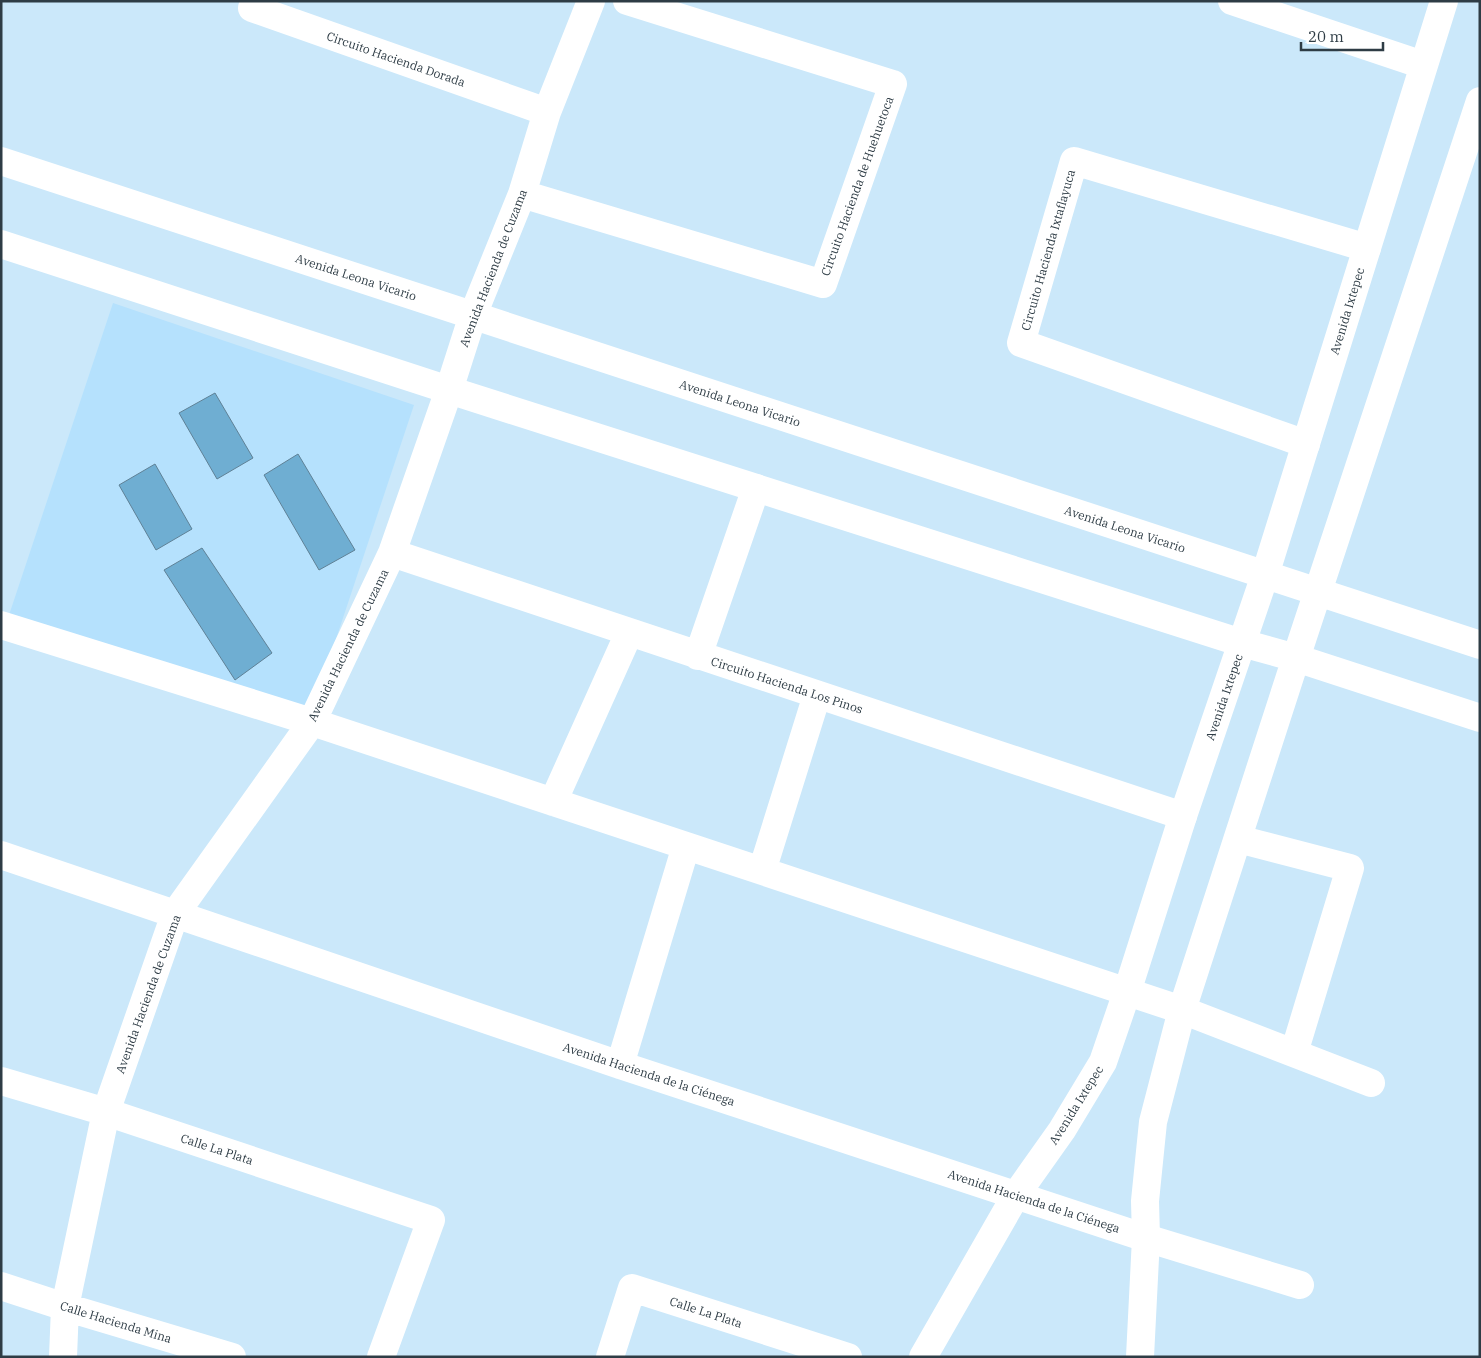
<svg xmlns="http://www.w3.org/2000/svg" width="1481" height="1358" font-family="'IBM Plex Serif',serif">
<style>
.built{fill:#b5e1fd}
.building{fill:#6faed2;stroke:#5f8196}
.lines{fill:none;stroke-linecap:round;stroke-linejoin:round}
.minor{stroke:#fff;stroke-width:28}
.major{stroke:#fff;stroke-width:28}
.labels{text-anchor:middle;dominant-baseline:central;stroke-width:4.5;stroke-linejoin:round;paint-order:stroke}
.street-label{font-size:12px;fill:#2e3c45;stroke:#fff}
</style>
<rect width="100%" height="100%" fill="#cbe8fa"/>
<path class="built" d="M113,303l301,102 -104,312 -301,-102z"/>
<path class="building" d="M215,393l38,65 -36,21 -38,-66z
M298,454l57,96 -36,20 -55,-95z
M155,464l37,65 -36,21 -37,-65z
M202,548l70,105 -37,27 -71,-110z"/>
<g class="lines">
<path class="minor" d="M255,1l-3,7 295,104
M1232,1l191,64
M522,194l301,90 70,-200 -266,-83
M1306,444l-285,-101 53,-182 293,87
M392,553l791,263
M1,625l311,97 870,288 189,73
M698,656l58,-168
M553,802l76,-169
M1238,839l112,29 -56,185
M1,855l619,210 526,173 154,47
M762,871l55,-176
M620,1065l66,-219
M1,1081l105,31 325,108 -50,137
M1,1286l64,21 167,50
M63,1357l2,-50 41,-195 69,-198 137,-192 80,-169 57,-163 24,-75 49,-121 25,-82 44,-111
M610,1357l22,-69 216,69"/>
<path class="major" d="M1,161l1479,484
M1,244l448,146 793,253 54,15 184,60
M923,1357l93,-162 46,-65 41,-68 24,-70 56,-176 82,-241 179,-574
M1140,1357l6,-119 -1,-37 8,-79 29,-112 114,-352 184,-557"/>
</g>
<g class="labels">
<g class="street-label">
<text transform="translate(396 59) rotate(19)">Circuito Hacienda Dorada</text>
<text transform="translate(857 186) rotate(-70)">Circuito Hacienda de Huehuetoca</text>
<text transform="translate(1048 250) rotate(-74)">Circuito Hacienda Ixtaflayuca</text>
<text transform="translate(493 268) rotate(-69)">Avenida Hacienda de Cuzama</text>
<text transform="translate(356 277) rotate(18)">Avenida Leona Vicario</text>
<text transform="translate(1347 311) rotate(-73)">Avenida Ixtepec</text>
<text transform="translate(740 403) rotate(18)">Avenida Leona Vicario</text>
<text transform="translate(1125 529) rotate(18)">Avenida Leona Vicario</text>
<text transform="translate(348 645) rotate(-64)">Avenida Hacienda de Cuzama</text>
<text transform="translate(787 685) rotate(18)">Circuito Hacienda Los Pinos</text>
<text transform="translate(1224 697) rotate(-71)">Avenida Ixtepec</text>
<text transform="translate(148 994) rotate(-70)">Avenida Hacienda de Cuzama</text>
<text transform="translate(649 1074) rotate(18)">Avenida Hacienda de la Ciénega</text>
<text transform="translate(1076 1105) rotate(-58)">Avenida Ixtepec</text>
<text transform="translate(217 1149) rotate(18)">Calle La Plata</text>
<text transform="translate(1034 1201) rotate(18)">Avenida Hacienda de la Ciénega</text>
<text transform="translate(706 1312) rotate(18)">Calle La Plata</text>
<text transform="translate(116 1322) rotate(17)">Calle Hacienda Mina</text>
</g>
</g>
<rect width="1481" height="1358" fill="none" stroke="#2e3c45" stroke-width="5"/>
<path d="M1301 42v8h82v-8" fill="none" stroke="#2e3c45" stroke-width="2.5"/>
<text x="1308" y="42" font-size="15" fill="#2e3c45" stroke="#ffffff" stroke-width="4" paint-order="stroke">20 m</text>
</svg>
